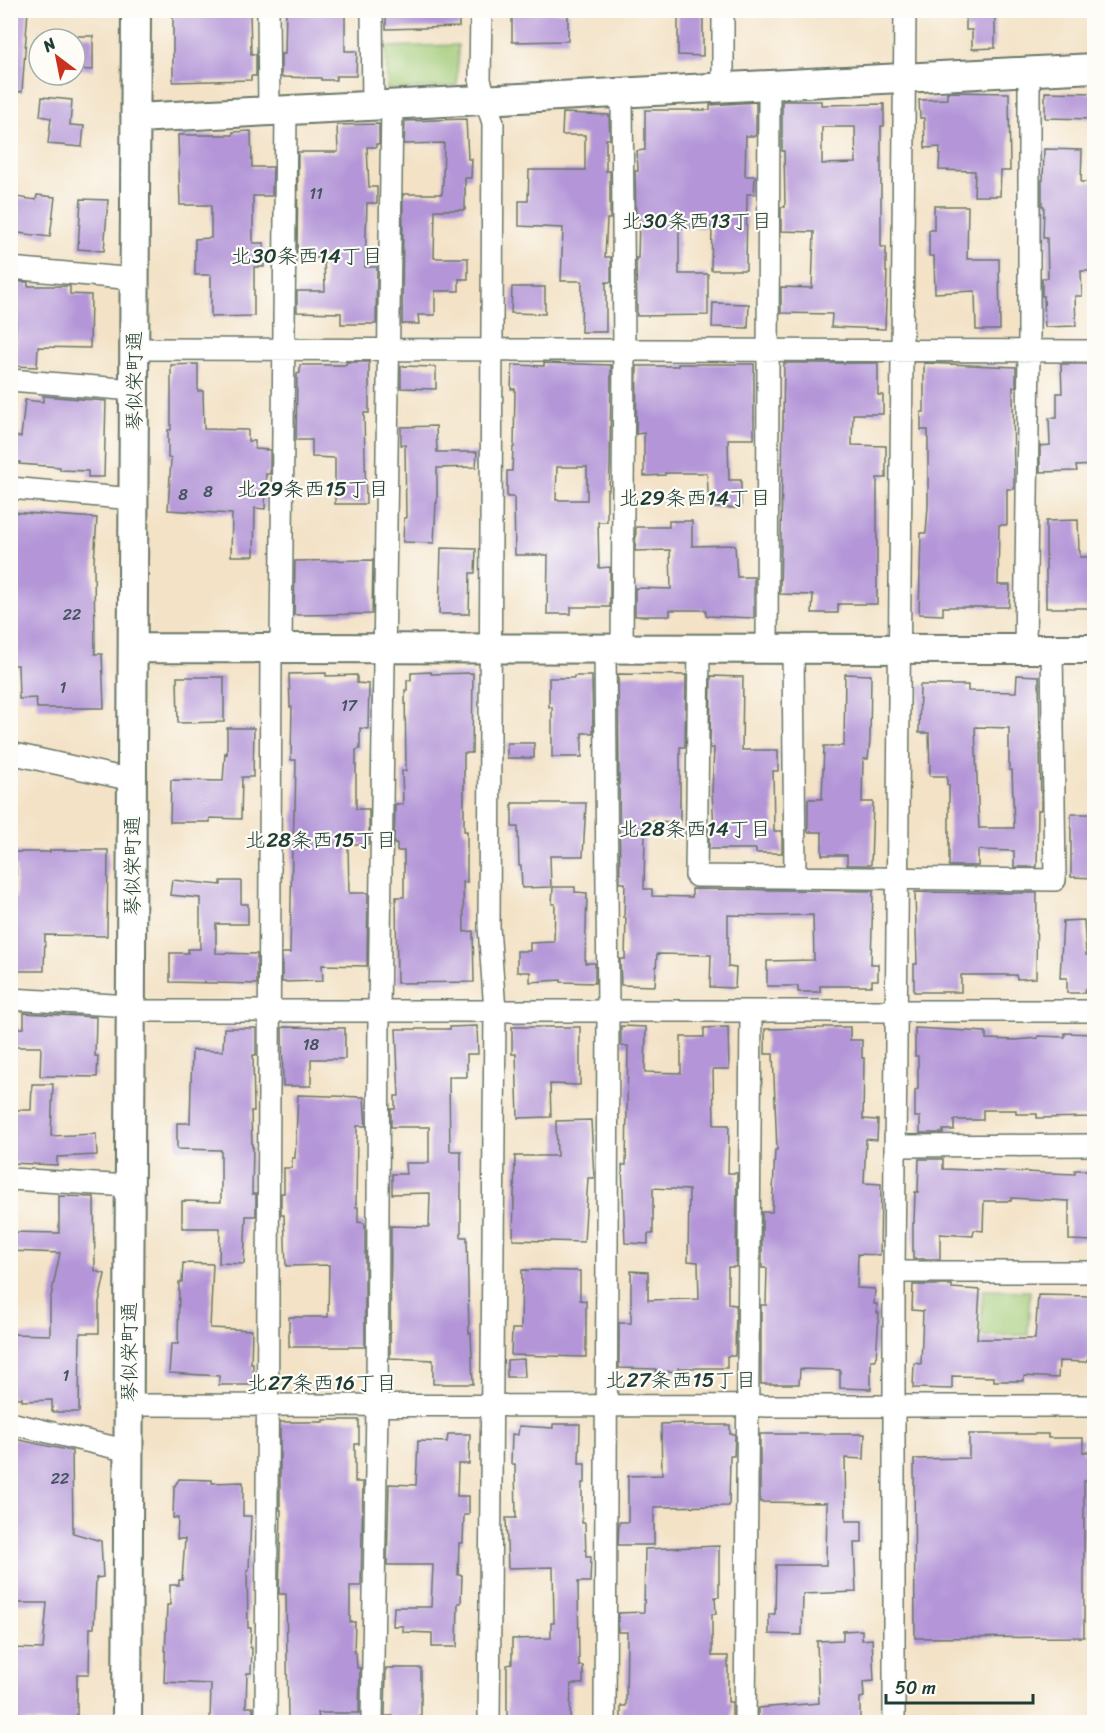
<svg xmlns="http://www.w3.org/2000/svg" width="1105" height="1733" font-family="Sriracha,'Klee One',sans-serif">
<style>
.green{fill:#a1ca76;stroke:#608455;stroke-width:1.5}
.building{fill:#b496d8;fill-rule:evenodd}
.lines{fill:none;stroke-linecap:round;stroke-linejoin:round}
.street-casing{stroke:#697767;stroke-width:24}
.secondary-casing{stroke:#697767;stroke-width:32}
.street{stroke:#fff;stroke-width:21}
.secondary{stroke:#fff;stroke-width:28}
.labels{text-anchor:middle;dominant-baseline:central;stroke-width:4.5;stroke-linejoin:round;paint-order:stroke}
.number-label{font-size:16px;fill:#44535d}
.street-label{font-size:20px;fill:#1f3d34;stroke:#fdfcf7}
.neighbourhood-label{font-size:21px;fill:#1f3d34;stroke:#fdfcf7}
</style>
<rect width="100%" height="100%" fill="#fdfcf7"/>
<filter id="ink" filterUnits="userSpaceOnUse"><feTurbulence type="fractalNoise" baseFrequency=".0167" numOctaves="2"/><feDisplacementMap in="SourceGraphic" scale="12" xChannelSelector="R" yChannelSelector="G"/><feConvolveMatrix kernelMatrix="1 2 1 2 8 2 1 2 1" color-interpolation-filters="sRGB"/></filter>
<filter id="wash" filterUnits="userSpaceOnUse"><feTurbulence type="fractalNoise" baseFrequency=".008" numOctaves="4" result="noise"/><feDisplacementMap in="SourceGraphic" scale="24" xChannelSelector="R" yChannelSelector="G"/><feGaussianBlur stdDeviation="1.35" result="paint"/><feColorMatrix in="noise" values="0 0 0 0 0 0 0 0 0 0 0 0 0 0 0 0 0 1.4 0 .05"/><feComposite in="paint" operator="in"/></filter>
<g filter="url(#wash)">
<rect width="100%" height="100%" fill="#f3e2c6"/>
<path class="green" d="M458,45l-1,41 -70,4 -1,-43z
M983,1290l47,1 -2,44 -47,1z"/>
<g id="blocks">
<path class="building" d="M10,10h18l-6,82 -12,-1z
M173,10h77l1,44h5v22h-5v4l-78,2z
M286,10h59v41h12l-1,25h-20v4h-15v-2l-40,-1v-23h4z
M386,10h73v17l-73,2z
M966,10h29v38l-23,1v-19h-6z
M568,12v29l-56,1v-29z
M678,13h25v43l-25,-1z
M75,36h18v34l-18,-1z
M947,92l62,1 1,78h-9l-1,25h-26l1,-25 -36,-1 1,-23 -15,1 -1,-30h-4l-1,-18 28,-1z
M1045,92l50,1v26l-50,-1z
M42,97l30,3 -2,25 14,1 -2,21 -34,-3 3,-26 -11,-2z
M782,101h39v4l63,-1v22h-3v121h5v25h1l-2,57 -54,-2 1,-13 -51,-1v-26l31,1 2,-56 -33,-1v-24h4l-1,-56h-2zM822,127h33l1,36 -34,1z
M756,102v34h-10l-1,40h10l-1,18h-7l-1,76h-35l1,-43 -33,1v46h29v41l-71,1 -1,-58h2l1,-39h-3l-1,-48h3l-1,-20 8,-1v-40h65v-5z
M563,113l46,2 1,24h-4v32h4v48h-3l-2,38h6v25h-5v50h-25l1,-51h-21l2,-53 -44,-2v-25h9l1,-31h56v-35h-23z
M466,119l2,40h4l-1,19h-6v32h-30l-1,48h34v21h-9v12h-24v24h-17l1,9h-17l1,-130h39l1,-14 1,-37 -40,1 1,-23z
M379,124v20h-3v3h-9l2,40h8v16h-10l-2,64h12l-1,57h-35v-11l-44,-1v-21h28l-1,-33h-27l1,-106h40l-1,-27z
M251,131l1,36h21l-1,29h-19v47h11v24h-10v49l-43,1v-42h-16v-36l16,-1v-33h-31l-2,-70h55v-3z
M1044,149l38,1 -1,32h14v89h-14l1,25h-7l1,30 -31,1 -1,-31h-2v-18h6l-1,-40h-4l1,-32h-2v-26h1z
M37,195l18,2 -5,40 -40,-5v-36l26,4z
M81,199l27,1 -4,51 -26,-2z
M934,206h34l-1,53h32l1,71h-24l-1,-39 -40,2 -1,-37h-5v-26h5z
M10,281l18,1v4h42v8l21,1 -1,53 -52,-1 -1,20 -23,-1 3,-61 -7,-1z
M512,287h33v27l-34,-1z
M713,303l36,1 -1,24 -36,-1z
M346,362h23v51h-5l2,91h-31v-46l-23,-1v-17h-16l1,-66 3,-1v-8h46z
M544,363l67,2v2l-1,99 -1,24h-2v32h-9l1,46 11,-1v40h-39v7h-24l1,-59h-33l-1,-58h-7v-26h5l1,-24h1l1,-58h-4l1,-24 32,1zM557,467h30v33h-31z
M784,363h94v32h5v19h-30l-1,31 34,1v32h-9v126h-39v9h-26l1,-18 -33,-1z
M924,363l92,4v20h-3l1,102h-7v36h-8l-1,60h12l-1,22h-66v8l-24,-1 2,-81h5l2,-27v-76h-7v-18h3z
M198,364v27h5l1,38 44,1v11h7v8l15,1v24h-4l-1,35 -10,-1 -1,48h-23l1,-42 -64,-4 3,-52h-3v-28h3v-65z
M678,364h76v75h-26l1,41h12v28h-32l-2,-35h-42v2l-21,1v-43l-8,1 1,-68h41z
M1061,364h34v101l-19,1 1,5 -37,1v-26l10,-1 -1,-27h8v-25h5z
M401,366l35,1v22l-35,-1z
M43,396l63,5 -2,76h-16v-6l-28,-1v-3l-41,-3 1,-2h-10v-26l11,1 4,-37 18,2z
M436,426l1,26h40l-1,15 -39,1v35h-1l-2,40 -31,-1 1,-24h2l-1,-73h-4v-18z
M10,512l87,6 -3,43 1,93h7l2,54h-67l-1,-10 -17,1 -1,-34h-8z
M1078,520l1,31h1v6h15v51h-49v-87z
M669,521h23v25l43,-1 2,32h17v41l-48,-2v-6h-36v6h-35v-28l36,1 -1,-39 -35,1 1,-24h33z
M441,548l35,1 -1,24h-5l-1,41h-30z
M373,560l-1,54 -78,1 1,-54z
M431,672v2l42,-1 -1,80h-8v78h3v51h-4l1,50 9,-1 1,51 -77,1 -1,-86h8v-46h-7v-7h-3l1,-35v-5h8l-1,-33h4l-1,-81h2v-10h4v-7z
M326,673v3l31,-1v8l12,1 -1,45 -8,-1v21l-4,1v59h13v35h-21l1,49h19l-1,73 -45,-1 1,16 -41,1v-29h8l2,-104h1l1,-39h1l1,-50h-5l1,-53h-2l-1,-33z
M618,674l68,1 -1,72h-5v75l-33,-1v10h-2l-1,58h8v7l40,1v-8l181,2 -2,73h7v16h-6v6h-52v6h-22v-6h-31v-25l47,-1 -1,-45 -43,1 -42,-1v52l8,1 -1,20 -25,-1 1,-32 -54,-1 -2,32 -34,-1 -1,-26h5l1,-41h-2l1,-35h-5z
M845,674l26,1 -1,66 -2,18h-5l-1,43h11l-2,63h-24v-10h-25v-23h-14v-33h14l2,-53h20z
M1017,675l22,1 2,134h-3l-1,57h-23v-16l-36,-1v16h-29v-81h-2v-9h-17l-1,-43h-10l1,-48h48v6l48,1zM975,727l34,1v42h3l2,58h-35z
M574,676h18l1,57h-11v24h-30v-50h-3v-29h25z
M711,676l32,1 -1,73h36v21h-5l1,60h8v22h-26v-4h-47v-19h5l-2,-39 2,-43h-4z
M177,677h47v45l-46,1z
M227,728h27l-1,49h-11l-1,42 -31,-1v4h-40l1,-42 52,1 2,-28 2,1z
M507,743h27v15h-27z
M512,803h74l-3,53h-33l1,31 -29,1 -1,-22h-2l-1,-39h-6z
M1071,814h24v64l-24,-1z
M50,850h58l-1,86 -62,-1 -1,36h-34v-73h6v-31h-6v-15h40z
M172,880l49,5v-4h20v23h7v20h-32v29l41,1v30l-87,-2v-29h18v-4h12v-51l-30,-3z
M553,887h22v5l12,1 -2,70h10v20l-34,-1v-2l-31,2v-10h-13v-21h13v-8l24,-1 1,-38h-3z
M915,892l122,1 -1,85 -19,1 -1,-4h-55v17h-47v-28h3z
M1084,920l2,35h9v35l-10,-1v4h-18v-15h-7l3,-57z
M24,1013l72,4 -1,39h3l-1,21 -57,-1 1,-29h-31v-19h14z
M477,1026l1,28h-11v23h-18l1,74h11v86h6l2,96h2l2,51h-40v-24l-43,-2 1,-132 38,1 1,-34 -38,1v-20h14l-1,-11h24v-36h-38v-18h4v-13h4l-3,-67h54v-2z
M621,1026l25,1 -1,45 36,1v-36h23v-9l24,-1 1,42h-16l1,56h15l-1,48h9l-1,94h-8v37l8,1 -1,51h-8v12h-49v3l-22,1v-3l-37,-1v-45h12v-52l17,1v28l51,-1 -1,-37 -10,-1 1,-71 -36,-2v46h-5v10l-23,-1 -3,-78h4l2,-119h-7z
M284,1027l61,1v31h-34v27h-28l-1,-58z
M512,1027h68v58l-30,-1 1,33 -33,1 -2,-64h-4z
M824,1027h26v13h12v18h2l-1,61 15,1 -1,20 -11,-1 -2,44 17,1 -1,71 -22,-1 -1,34 18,1 -1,15h3v9h2l-3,47h-5v29l-31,-1v-18l-40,-1 -1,15h-38v-79h5l1,-37h-5v-56h10l3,-62h2l-4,-96h-8v-25l59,-1z
M224,1028h32v27h-3l1,56h-3l1,36h1l-1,47h4v22h-10l-2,48 -25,-1 1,-35h-38v-27l39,1v-52l-44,-1v-26h13l2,-73 31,1z
M915,1028l71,4v7l30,1 22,-2v-2l27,1v-4l30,1v83l-58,1v-4h-21v-4h-33v10h-29v10h-11v3h-23v-16h-5v-27l3,-1v-33h-3z
M32,1084h21l-2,52 45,-2 1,21 -40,2v8l-47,-2v-53h21z
M298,1095l66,2 2,29h-9l-1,81h2v15l6,1 1,2v122h-76v-30h39l1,-52 -43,1 -2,-51h-3v-22h3v-25h8v-10h3z
M591,1120l3,58h-6l-4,64 -71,-2 2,-84h42l-1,-35z
M919,1159h24v10l132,5v-4h20v71l-26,-1v-39l-58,-3v3h-27l-1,30 -9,-1 -1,6 -33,-2v25h-27v-36h1l1,-31h3z
M59,1196l35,1 1,74 10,3 -6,28v31h-19l-1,79h-27v-12l-30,1v-3h-12v-64l40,1v-34l10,-48 -50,-2v-19l49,1z
M183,1263l30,1 -3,64 42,2 -1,34h2v21h-34v-9l-50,-3 2,-29h7l1,-62h3z
M522,1270l58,1v29l6,1v56l-75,-2 1,-26h9z
M913,1285h39v3l28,2 -3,49h58l3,-44 54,1 3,64 -8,-1 -1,3 -27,-1 -1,17 -34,-2v5h-30v-4l-42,-1v13l-39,-1 1,-25 7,1 2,-53 -11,-1z
M524,1359l1,18h-18v-17z
M323,1420h36v24h-4v38h8l-2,104h-11v36h5l-1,31h2l1,15h3l-1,45h-41l1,5 -31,1 -2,-125h-7l2,-84h-1v-88h43z
M684,1423v2h46v9h5l-1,22h-4l-1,50 -75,1v38h-36l1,-23h9v-46l34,-1 -1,-51z
M553,1424h27l-1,40h6v19h-3v40h3l1,34h5l-1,25h-12l1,84h4v18h-12l-1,38h-63v-57l5,-1v-25l39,-1v-15h3l-1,-56 -45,1 -2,-50h10l-1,-54h-4l1,-30 6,1 1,-9 34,2z
M448,1434h22l-1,30h-11l-1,32h12v19h-5l-1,28h-4l-1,32h4l-1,28h-3l-1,44h-25v-14l-29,-1v-6h-10l1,-19h37l2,-42h-46l2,-81 27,1 2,-44 29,1z
M760,1434h105l-1,25 -19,-1 1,63h16v22h-8l2,49 -53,2 -1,41 -33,-1v-20h6l1,-49h50l1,-62 -67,-1z
M969,1434h79v4h35v14h12v29h-11v156l-169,1 -1,-179 55,-1z
M10,1438l62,13 1,82 28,8 2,36 -7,1 -2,50h-4l-1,46h-12v48h-67v-74l33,1 4,-46h-37v-19h3l2,-55h-5z
M179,1479l33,1v3l31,-1v34h8l-2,54h-2l1,58h3l-1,20h2l-1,25h-4l-1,34h7v15h-43l1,-38 -47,-2 3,-77h3v-20h9v-5h3l3,-41h-8l1,-21h-5l1,-31z
M719,1546v51h-4l1,17h-4v42h16v46h4v20h-111v-16h5l1,-74h-9v-19l26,-1 1,-63z
M862,1630v10l10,-1 2,42 -11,1 1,15 -4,1v24h-102v-14l61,-5 -2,-62 26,-1v-9z
M386,1668h35v49h-7v5h-21v-6h-8z"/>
</g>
</g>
<g filter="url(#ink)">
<use href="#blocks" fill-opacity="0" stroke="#697767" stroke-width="1.5"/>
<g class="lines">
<g class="street-casing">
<path id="street" d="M268,10l1,101
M372,10l1,96
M481,10l-1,70 13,43 -4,804 6,84 -6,711
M723,87v-77
M622,93l2,257 -2,298
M10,268l125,11
M134,349l960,2
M10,380l124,10
M10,488l123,11
M281,648l5,-538
M699,648l-3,228 359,4 -3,-231
M793,648l2,228
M767,649l2,-564
M1025,649l4,-298v-280
M10,753l122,27
M10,999l121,7
M131,1011h963
M896,1146l198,-1
M10,1179l120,7
M894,1272h200
M129,1405l965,1
M10,1423l119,28
M266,1722l5,-1074
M372,1722l5,-316 2,-395 13,-906
M605,1722l3,-711 -3,-363
M745,1722l6,-711
M894,1722v-450l11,-1262"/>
</g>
<g class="secondary-casing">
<path id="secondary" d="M136,118l958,-50
M133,648l961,1
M127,1722l9,-1712"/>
</g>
<use href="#street" class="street"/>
<use href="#secondary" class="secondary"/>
</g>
</g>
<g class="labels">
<g class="number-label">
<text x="316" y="193">11</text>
<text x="208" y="491">8</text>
<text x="183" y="494">8</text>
<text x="72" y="614">22</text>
<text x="63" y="687">1</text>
<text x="349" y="705">17</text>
<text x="311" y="1044">18</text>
<text x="66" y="1375">1</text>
<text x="60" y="1478">22</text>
</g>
<g class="street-label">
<text transform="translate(134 381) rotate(-90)">琴似栄町通</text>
<text transform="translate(132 866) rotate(-90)">琴似栄町通</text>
<text transform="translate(129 1352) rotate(-90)">琴似栄町通</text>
</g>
<g class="neighbourhood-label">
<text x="697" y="221">北30条西13丁目</text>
<text x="307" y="256">北30条西14丁目</text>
<text x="313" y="489">北29条西15丁目</text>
<text x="695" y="498">北29条西14丁目</text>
<text x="695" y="829">北28条西14丁目</text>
<text x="321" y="840">北28条西15丁目</text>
<text x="681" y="1380">北27条西15丁目</text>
<text x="322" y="1383">北27条西16丁目</text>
</g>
</g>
<rect width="1105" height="1733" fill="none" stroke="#fdfcf7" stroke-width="36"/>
<g transform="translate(57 57) rotate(328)"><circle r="28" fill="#fdfcf7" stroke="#a4b0a9" stroke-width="1.5"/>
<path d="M0-4.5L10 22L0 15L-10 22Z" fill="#c8321e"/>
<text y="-9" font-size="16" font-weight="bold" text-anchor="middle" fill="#1f3d34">N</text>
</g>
<path d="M886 1694v9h147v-9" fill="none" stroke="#1f3d34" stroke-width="3"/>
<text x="895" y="1694" font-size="18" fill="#1f3d34" stroke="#fdfcf7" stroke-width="4.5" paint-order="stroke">50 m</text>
</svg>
